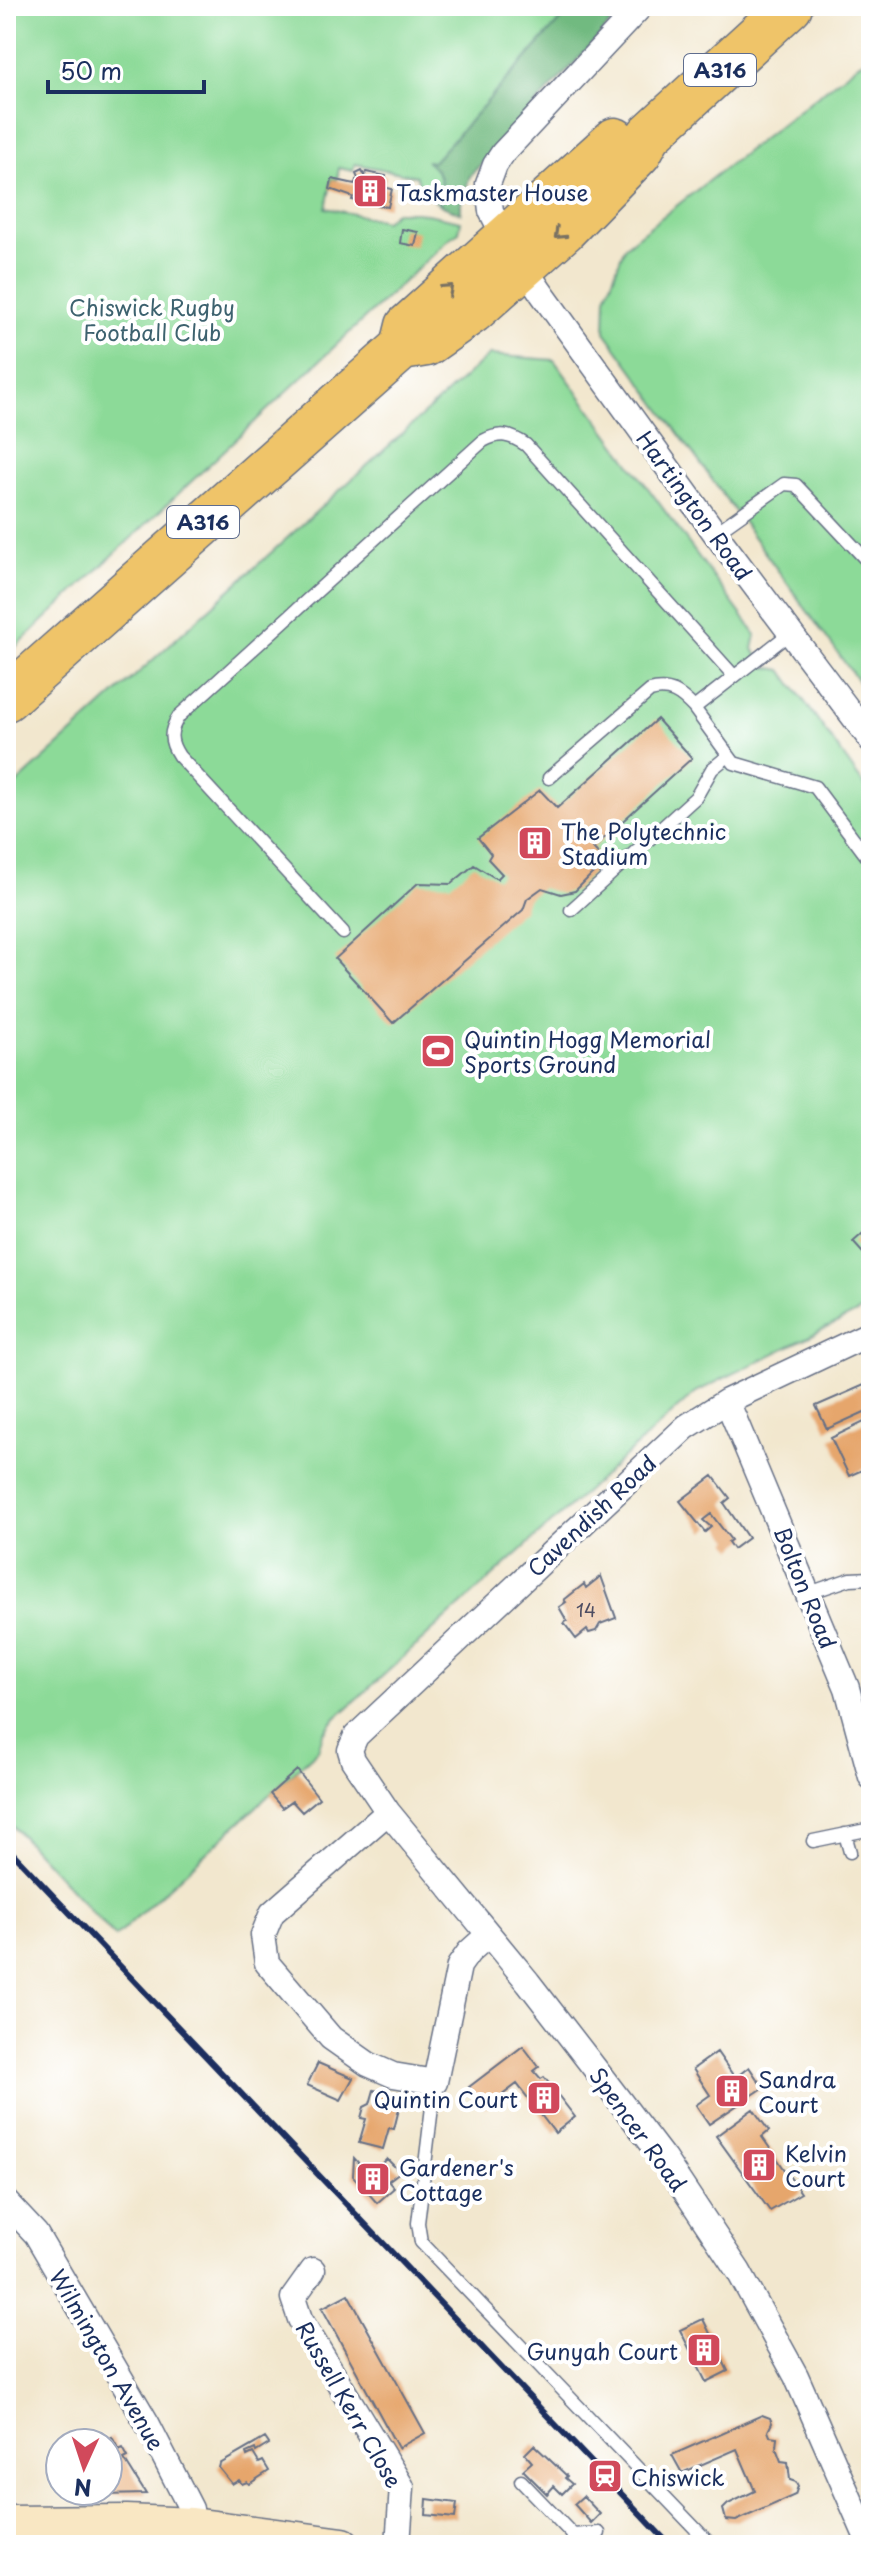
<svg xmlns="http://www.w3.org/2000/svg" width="877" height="2551" font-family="'Playpen Sans',sans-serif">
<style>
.green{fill:#8cda98;stroke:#54847b;stroke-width:2}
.forest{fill:#71ba80;stroke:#46746f;stroke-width:2}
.building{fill:#e6a66c}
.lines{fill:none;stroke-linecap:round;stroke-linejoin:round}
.lane-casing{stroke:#666f85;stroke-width:15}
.street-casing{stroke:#666f85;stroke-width:27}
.secondary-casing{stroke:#666f85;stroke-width:37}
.highway-casing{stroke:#666f85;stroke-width:47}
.lane{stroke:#fff;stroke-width:12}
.street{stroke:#fff;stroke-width:24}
.secondary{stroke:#f9e7c3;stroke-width:34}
.highway{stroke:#efc469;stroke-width:44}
.rail{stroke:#1b2f5e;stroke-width:6}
.oneway{stroke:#7a7263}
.labels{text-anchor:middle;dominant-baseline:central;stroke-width:8;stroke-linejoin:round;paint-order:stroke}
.number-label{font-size:18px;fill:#4e4d62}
.shield{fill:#fff;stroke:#5f6d8e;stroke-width:2}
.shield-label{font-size:20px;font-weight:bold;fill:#1b2f5e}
.poi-label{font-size:22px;fill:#1b2f5e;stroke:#fff;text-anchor:start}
.park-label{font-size:22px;fill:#3d626f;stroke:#fff}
.street-label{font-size:22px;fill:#1b2f5e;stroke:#fff}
</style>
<rect width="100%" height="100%" fill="#fff"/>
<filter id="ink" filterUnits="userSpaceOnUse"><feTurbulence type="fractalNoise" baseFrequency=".0125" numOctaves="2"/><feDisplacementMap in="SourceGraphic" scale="16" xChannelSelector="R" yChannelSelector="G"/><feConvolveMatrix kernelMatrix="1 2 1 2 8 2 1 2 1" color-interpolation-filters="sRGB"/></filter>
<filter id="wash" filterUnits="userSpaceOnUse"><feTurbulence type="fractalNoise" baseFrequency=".006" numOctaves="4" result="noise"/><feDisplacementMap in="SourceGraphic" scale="32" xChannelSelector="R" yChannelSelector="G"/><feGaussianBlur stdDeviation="1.8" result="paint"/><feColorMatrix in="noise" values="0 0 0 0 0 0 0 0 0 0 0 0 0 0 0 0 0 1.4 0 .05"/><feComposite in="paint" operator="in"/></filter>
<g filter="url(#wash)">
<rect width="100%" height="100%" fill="#f2e7ce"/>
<path class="green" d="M6,6h567l-140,156h-5c9,9 13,13 13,26l-7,6 8,12 -18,-13 -8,-17 -61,-12 -2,7 -14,-3 -2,12 -5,-1 -6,29 59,13 10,-9h22l44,9 -2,11 -8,5 -445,419z
M871,54v645l-266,-367 1,-35 19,-51z
M489,355l65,5 202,275 -3,14 13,18 16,3 89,125v511l-175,86 -362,328 -11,14 -5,16 -203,187 -109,-118v-1026z"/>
<path class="forest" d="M573,6h54l-157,170 -9,27v10l-19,-7 -8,-12 7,-6c0,-14 -4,-19 -15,-27l7,1z"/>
<g id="blocks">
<path class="building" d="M362,171l3,6 1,-5 20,4 -3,11 9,2 -4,18 -36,-7 1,-3 -23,-8 2,-10 23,5 1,-4 8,2 1,-4 -6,3 -3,-7z
M402,229l16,3 -3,14 -15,-3z
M657,719l35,39 -99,90 12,13 -30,30 -14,3 -19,-6 -15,11 -4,11 -130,113 -58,-64 83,-76 33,1 23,-19 23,14 5,-5 -14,-15 3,-5 -13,-16 62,-48 17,18z
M871,1226v36l-18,-20z
M871,1382v27l-44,20 -11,-23z
M864,1422l7,14v30l-22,10 -18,-38z
M713,1476l17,22 -6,5 24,35 -15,11 -5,-7 3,-2 -20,-26 -8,6 8,7 -6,5 -25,-31z
M601,1576l15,42 -16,6 -4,7 -7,2 -2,-3 -11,9 -12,-16 3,-2 -8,-14 7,-5 -2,-2 20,-16 2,4z
M297,1770l22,28 -17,14 -10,-11 -10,7 -12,-14z
M523,2046l16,21 -5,4 7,8 3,-2 31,40 -20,16 -38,-49 -32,24 -16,-21z
M717,2052l18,26 14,-11 14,21 -54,36 -13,-19 14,-10 -17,-26z
M318,2063l35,15 -12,22 -34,-15z
M374,2090l28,7 -8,32 -5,-1 -6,21 -24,-6 7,-24 -5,-1 3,-11 6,-3z
M753,2109l16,22 -7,6 39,56 -31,18 -54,-75z
M354,2158l16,18 17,-17 13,13 -12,9 6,7 -17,15 -24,-27z
M348,2294l77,139 -27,15 -76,-140z
M703,2319l25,52 -22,11 -26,-52z
M762,2415l8,3 2,5 -4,8 2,5 7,1 -1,11 5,13 7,1 2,18 6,2 2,4 -3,9 -59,26 -10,-1 -3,-11 5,-5 27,-13 -18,-42 -55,24 -10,-18z
M112,2437l7,13 4,-2 5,9 -4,2 22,35 -43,1 -2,-4h7v-48h-6z
M265,2438l4,6 -13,8 -1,-3 -9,4 1,3 6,-3 6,10 4,-2 6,10 -20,13 -2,-2 -5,2 -3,-4 -7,4 -13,-16 1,-4z
M534,2445l33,31 -2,2 7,6 -10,10 -8,-8 -7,8 -24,-24 9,-8 -7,-8z
M583,2496l17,18 -9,9 -17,-19z
M427,2499l30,4 -2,15 -29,-3z"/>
</g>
</g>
<g filter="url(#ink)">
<use href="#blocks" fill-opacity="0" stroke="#666f85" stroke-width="2"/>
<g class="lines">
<g class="lane-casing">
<path id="lane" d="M715,533l69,-49 12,1 75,80
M790,633l-96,75 40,55 81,24 56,75
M549,778l101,-87c19,-6 31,3 44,17
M571,910l125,-113 16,-28 16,-13
M343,933l-164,-177c-10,-15 -10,-25 0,-40l304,-275c17,-9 27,-7 43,4l208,231
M809,1593l41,-14 21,-1
M845,1834l5,18
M813,1841l58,-12
M435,2082l-17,141 3,19 290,303
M521,2481l52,54 -1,10
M573,2535l26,-2"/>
</g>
<g class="street-casing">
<path id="street" d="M641,6l-138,147 -8,12 -7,19 3,27 14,27 35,53 175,242 156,207
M727,1401l120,287 24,89
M388,1812l-116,101 -9,22 4,28 64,75 37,26 25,11 42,7 24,-116 10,-14 19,-17
M6,2202l30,32 111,189 44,86 1,16
M313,2270l-20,28 7,21 102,168 -4,58
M870,2545l-74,-169 -57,-104 -75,-113 -61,-80 -75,-97 -140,-170 -35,-52 -3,-10 6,-14 330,-309 41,-26 144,-68"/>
</g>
<g class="secondary-casing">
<path id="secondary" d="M6,2523l121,-1 65,3 151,20"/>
</g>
<g class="highway-casing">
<path id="highway" d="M405,338l3,-12 207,-186
M6,699l396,-351 24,-4 47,-33 91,-81 75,-77 10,-18 141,-129"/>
</g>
<use href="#lane" class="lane"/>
<use href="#street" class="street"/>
<use href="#secondary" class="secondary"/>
<use href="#highway" class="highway"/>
<path class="rail" d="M6,1846l664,699"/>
</g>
<defs><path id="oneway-chevron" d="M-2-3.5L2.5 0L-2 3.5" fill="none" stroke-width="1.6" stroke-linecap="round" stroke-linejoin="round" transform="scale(2)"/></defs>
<g class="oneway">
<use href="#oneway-chevron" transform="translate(559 234) rotate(137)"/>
<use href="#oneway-chevron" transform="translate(448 289) rotate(-42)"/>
</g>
</g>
<defs>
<g id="building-square" transform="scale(1.8)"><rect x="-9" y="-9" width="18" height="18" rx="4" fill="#d1495b" stroke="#fff"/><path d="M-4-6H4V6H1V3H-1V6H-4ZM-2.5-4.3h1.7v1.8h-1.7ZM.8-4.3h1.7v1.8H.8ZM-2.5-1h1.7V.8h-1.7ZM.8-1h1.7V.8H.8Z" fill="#fff"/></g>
<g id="stadium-square" transform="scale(1.8)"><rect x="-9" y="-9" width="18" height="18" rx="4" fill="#d1495b" stroke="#fff"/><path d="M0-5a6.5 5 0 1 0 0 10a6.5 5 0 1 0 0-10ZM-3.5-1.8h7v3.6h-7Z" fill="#fff"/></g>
<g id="station-square" transform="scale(1.8)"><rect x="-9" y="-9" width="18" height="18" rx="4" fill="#d1495b" stroke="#fff"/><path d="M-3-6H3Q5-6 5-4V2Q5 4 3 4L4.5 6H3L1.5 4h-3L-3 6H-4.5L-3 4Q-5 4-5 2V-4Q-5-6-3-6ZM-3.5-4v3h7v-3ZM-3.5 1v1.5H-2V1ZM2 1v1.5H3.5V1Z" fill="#fff"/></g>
</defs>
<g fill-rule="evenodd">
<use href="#building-square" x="370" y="191"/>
<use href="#building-square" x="535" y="843"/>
<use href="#stadium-square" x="438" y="1051"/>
<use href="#building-square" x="732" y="2091"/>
<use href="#building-square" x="544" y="2098"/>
<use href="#building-square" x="759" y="2165"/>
<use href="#building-square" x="373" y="2179"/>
<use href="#building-square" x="704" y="2350"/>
<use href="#station-square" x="605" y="2476"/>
</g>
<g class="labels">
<g class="number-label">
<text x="586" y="1609">14</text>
</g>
<g class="shield">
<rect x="684" y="54" width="72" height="32" rx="6"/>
<rect x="167" y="506" width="72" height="32" rx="6"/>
</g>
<g class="shield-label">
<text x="720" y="70">A316</text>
<text x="203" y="522">A316</text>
</g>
<g class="poi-label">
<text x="396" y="191">Taskmaster House</text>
<text x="561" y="830">The Polytechnic<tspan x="561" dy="25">Stadium</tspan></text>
<text x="464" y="1038">Quintin Hogg Memorial<tspan x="464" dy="25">Sports Ground</tspan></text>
<text x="758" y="2078">Sandra<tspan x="758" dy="25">Court</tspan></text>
<text x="518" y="2098" text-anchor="end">Quintin Court</text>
<text x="785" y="2152">Kelvin<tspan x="785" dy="25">Court</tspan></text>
<text x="399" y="2166">Gardener's<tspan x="399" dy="25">Cottage</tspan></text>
<text x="678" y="2350" text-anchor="end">Gunyah Court</text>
<text x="631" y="2476">Chiswick</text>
</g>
<g class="park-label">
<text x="152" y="306">Chiswick Rugby<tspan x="152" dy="25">Football Club</tspan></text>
</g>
<g class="street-label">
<text transform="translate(695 505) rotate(54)">Hartington Road</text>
<text transform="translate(591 1515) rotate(-43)">Cavendish Road</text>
<text transform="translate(806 1587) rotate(68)">Bolton Road</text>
<text transform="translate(639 2129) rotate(54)">Spencer Road</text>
<text transform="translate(108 2359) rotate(60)">Wilmington Avenue</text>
<text transform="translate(350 2404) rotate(60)">Russell Kerr Close</text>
</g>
</g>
<rect width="877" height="2551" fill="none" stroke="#fff" stroke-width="32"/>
<g transform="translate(84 2467) rotate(183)"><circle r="38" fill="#ffffff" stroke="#a4acbf" stroke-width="2"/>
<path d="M0-6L14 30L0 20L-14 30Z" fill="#d1495b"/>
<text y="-12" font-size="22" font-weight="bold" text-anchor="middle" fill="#1b2f5e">N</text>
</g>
<path d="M48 80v12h156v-12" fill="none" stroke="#1b2f5e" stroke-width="4"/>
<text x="60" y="80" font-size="24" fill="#1b2f5e" stroke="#ffffff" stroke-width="6" paint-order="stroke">50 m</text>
</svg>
